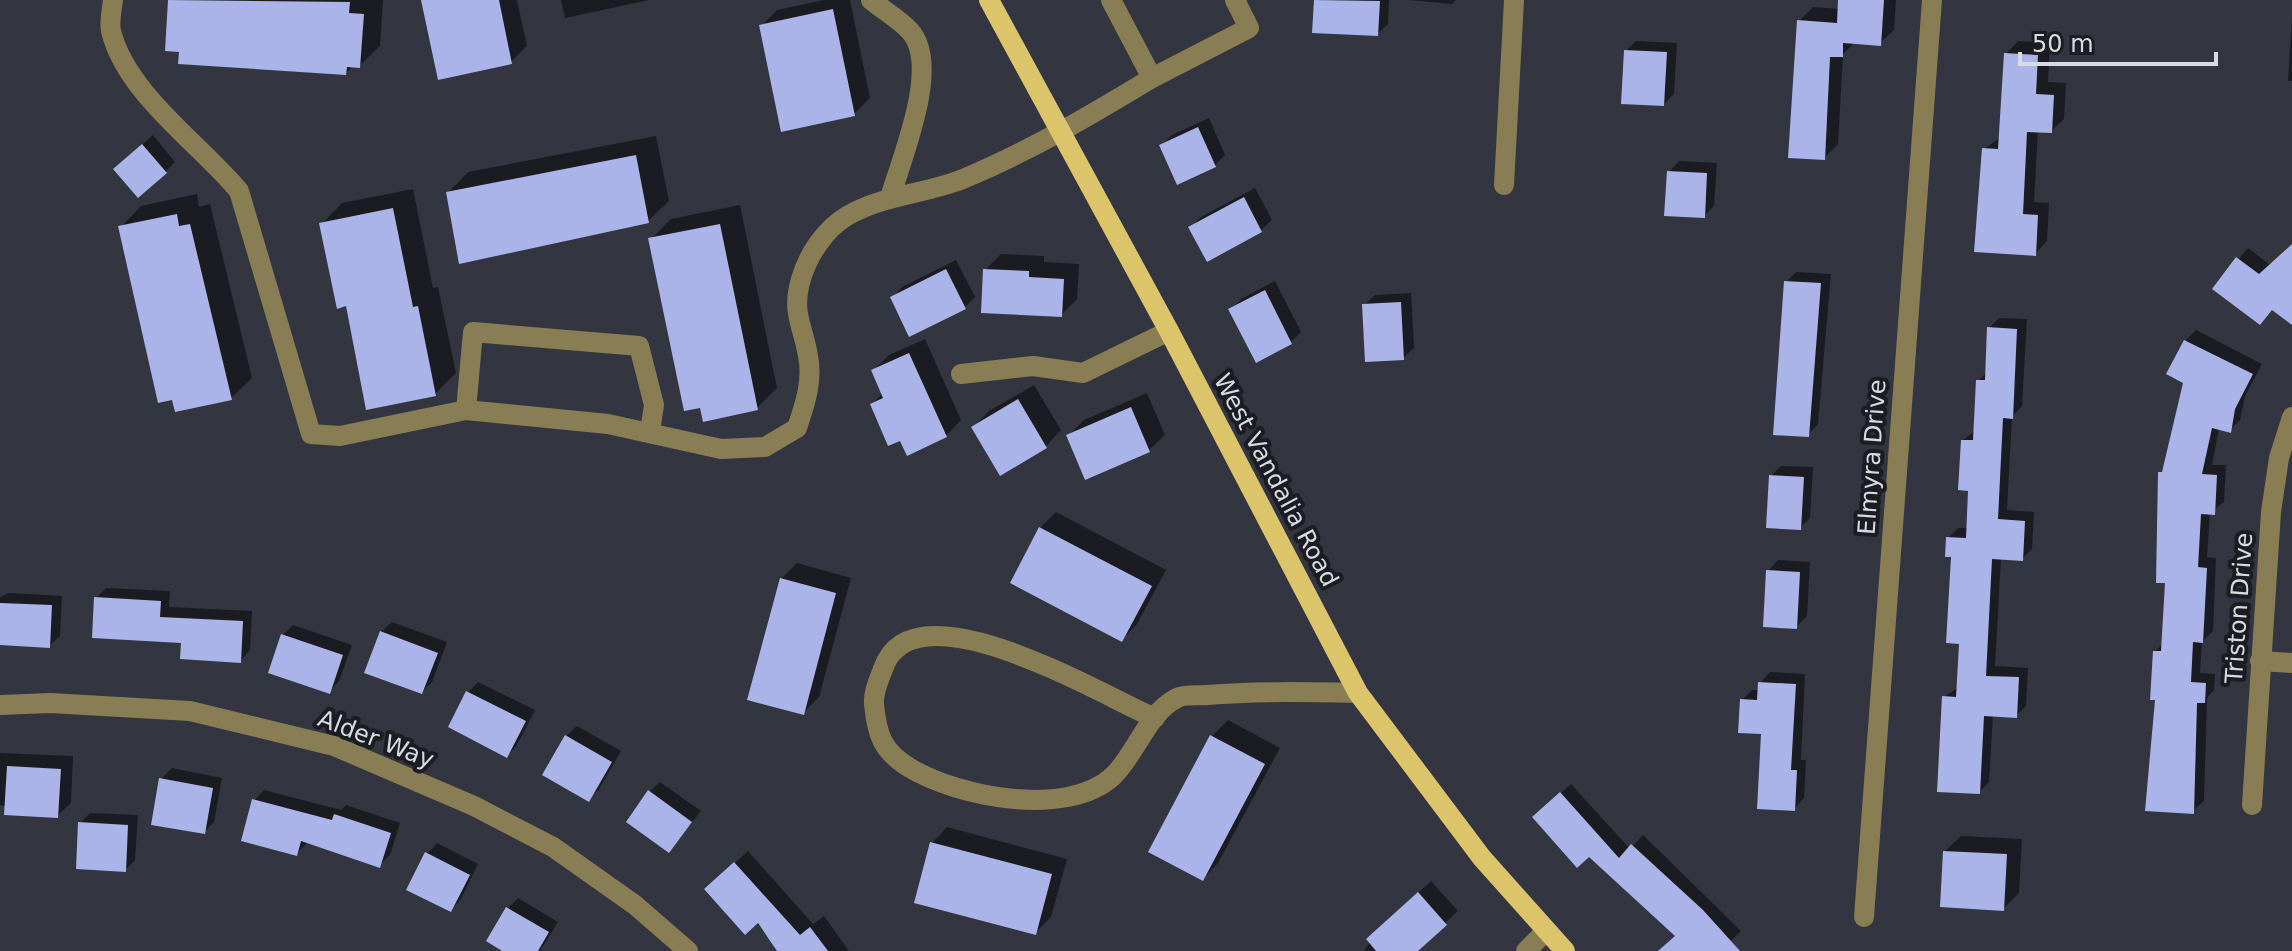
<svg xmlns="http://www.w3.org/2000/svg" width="2292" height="951" font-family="'DejaVu Sans',sans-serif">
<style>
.shadow{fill:#0007}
.building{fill:#abb4e8}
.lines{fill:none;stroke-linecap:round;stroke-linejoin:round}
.minor{stroke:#897d54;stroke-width:20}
.major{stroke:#dbc46a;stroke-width:20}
.labels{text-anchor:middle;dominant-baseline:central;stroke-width:8;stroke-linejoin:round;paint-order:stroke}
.street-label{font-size:24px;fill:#d9dae2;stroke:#1c1d22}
</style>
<rect width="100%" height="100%" fill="#333540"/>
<path class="shadow" d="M170,0h213l-3,46 -21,20h-6l-7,7 -179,-24z
M423,0h94l10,46 -16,16z
M561,0h88l-84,18z
M824,0h26l20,98 -16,16 -93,-88 16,-16z
M1316,0h73l-1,24 -11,10 -63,-3z
M1409,0h47l-4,4z
M1840,0h56l-2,30 -14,13 -25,-1 -12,12 -5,90 -14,14 -25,-137 14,-14 27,2z
M2292,15v66h-4z
M1636,41l41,2 -3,51 -10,10 -38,-53z
M2018,41l32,2 -2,39 18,1 -2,36 -13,12h-13l-4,71 15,1 -2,38 -12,13 -51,-105 17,-12 5,-83z
M1209,118l16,37 -10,10 -53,-20 10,-10z
M153,135l22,27 -10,10 -39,-13z
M656,136l13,65 -21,20 -200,-28 20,-21z
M1679,161l38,2 -3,43 -10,10 -35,-44z
M1255,188l17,32 -11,10 -70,-3 10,-10z
M413,189l20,99 5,-1 18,86 -21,21 -88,-90 -25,-80 20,-21z
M197,194l2,13 11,-3 42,174 -21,20h-57l-53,-171 20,-21z
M740,205l37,183 -20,20 -106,-169 20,-20z
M2292,245v67l-18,-4 -14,15 -45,-35 33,-40 22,17z
M1001,254l43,2v6l35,2 -2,35 -16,16 -76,-45z
M956,260l19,37 -11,11 -72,-10 10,-11z
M1796,272l35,2 -13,150 -10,11 -22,-153z
M1275,281l26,51 -10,10 -60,-32 10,-11z
M1411,293l3,55 -11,10 -39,-53 11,-10z
M1999,318l28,1 -5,87 -10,11 -5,93 27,2 -2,37 -10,10 -21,-1 -6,108 33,2 -2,38 -10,10 -23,-1 -4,67 -10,10 -35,-95 15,-10 2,-45 -13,-104 10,-10h10l3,-39 -8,-49 12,-9 3,-50 9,-9 2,-44z
M2196,330l66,34 -17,32 -5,24 -10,10 -11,-2 -7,37h14l-2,37 -14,11 -3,44 9,1 -3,73 -11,11 -2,31 15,1 -1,16 -7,8 -3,103 -11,10 -36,-113 -3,-46 10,-9 3,-62 -7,-108 6,-5 19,-86v-41z
M925,339l36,81 -15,16 -45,2 -29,-34 11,-11 -10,-22 16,-16z
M1034,385l27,45 -15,16 -72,-19 15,-16z
M1147,393l18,42 -16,15 -81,-14 16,-16z
M1781,466l32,1 -3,51 -10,10 -29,-52z
M1056,512l110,58 -29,54 -15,16 -82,-112z
M1778,560l32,2 -3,54 -10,10 -29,-55z
M797,563l54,15 -32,119 -16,16 -22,-134z
M106,588l64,3 -1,16 83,4 -2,39 -10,11 -57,-20 -87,-43z
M9,593l53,3 -2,40 -11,10 -49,-3v-46z
M392,622l55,20 -15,40 -10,10 -41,-60z
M293,625l59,20 -13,36 -10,11 -46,-57z
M1770,672l35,2 -4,86h5l-2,38 -10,11 -31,-77 -21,-32 10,-10h8v-7z
M478,682l57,28 -18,35 -10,11 -39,-64z
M1228,720l52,28 -62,115 -15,16 -52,-28 61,-115z
M577,726l44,25 -22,38 -11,11 -22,-64z
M0,753l73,3 -2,47 -14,13 -57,-11z
M172,768l50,10 -8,44 -10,10 -43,-53z
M660,782l41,29 -32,40 -20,-59z
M1571,784l59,65 13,-14 98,96 -21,20h-39l-3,-16 -89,-81 -44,-47z
M264,790l77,20 5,-5 54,18 -10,32 -11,11 -71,-24 -11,11 -43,-52z
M90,813l48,2 -3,45 -10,10 -45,-47z
M947,827l120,32 -16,58 -16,16 -103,-90z
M1961,836l61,3 -3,54 -16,16 -58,-58z
M437,843l41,21 -17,35 -10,11 -24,-56z
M748,851l65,73 11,-8 25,35h-69l-61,-74z
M1431,881l27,30 -43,40h-51l16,-24z
M518,898l40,24 -18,29h-34l2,-43z"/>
<path class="building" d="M168,0l182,2 -1,11 15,1 -4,54 -13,-1 -1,8 -168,-11 1,-12 -14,-1z
M421,0h78l13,64 -74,16z
M1314,0l66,1 -2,35 -66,-3z
M1838,0h46l-3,46 -38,-3v14h-13l-5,103 -37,-2 9,-138 40,3z
M833,9l22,107 -74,16 -22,-107z
M1624,50l43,2 -3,54 -43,-2z
M2004,53l34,2 -2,39 18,1 -2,38 -25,-1 -4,82 15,1 -2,41 -62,-4 8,-104 16,1z
M1198,127l18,40 -39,18 -18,-40z
M142,144l25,29 -29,25 -25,-29z
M636,155l13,68 -190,41 -13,-72z
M1667,171l40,2 -2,45 -41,-2z
M1244,197l18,35 -55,30 -19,-35z
M393,208l20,99 5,-1 18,90 -70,14 -20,-104 -9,3 -18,-86z
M177,214l2,12 11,-2 42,176 -57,12 -3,-12 -14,3 -40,-177z
M720,224l38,186 -55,12 -3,-14 -16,3 -36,-173z
M2292,244v81l-20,-15 -12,15 -48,-36 24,-32 23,17z
M946,269l20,40 -57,28 -19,-40z
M983,269l46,2v6l35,2 -2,38 -81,-4z
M1784,281l37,2 -12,154 -36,-2z
M1265,290l27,54 -36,19 -28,-54z
M1401,302l3,58 -39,2 -3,-58z
M1987,327l30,2 -4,90 -10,-1 -5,101 27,2 -2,40 -31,-2 -6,117 33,1 -2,41 -33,-2 -4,78 -43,-2 5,-96 14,1 3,-53 -13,-1 5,-86h-6l1,-20 20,1 2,-47 -10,-1 3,-50h12l3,-60h9z
M2184,340l69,34 -18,35 -4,24 -19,-5 -10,46 15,1 -2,40 -14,-1 -3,53 9,1 -4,75 -10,-1 -2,40 15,1 -1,20h-8l-3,111 -49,-3 10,-111h-5l3,-49h8l4,-68h-9l2,-111h4l21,-89 -17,-9z
M909,353l38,84 -40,19 -7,-15 -12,5 -18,-42 13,-6 -12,-28z
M1018,399l29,49 -47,28 -29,-49z
M1131,407l19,45 -65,28 -19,-45z
M1769,475l35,2 -3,53 -35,-2z
M1039,527l113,59 -30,56 -112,-59z
M1766,570l34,2 -3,57 -34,-2z
M780,578l56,15 -32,122 -57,-15z
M94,597l67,4 -1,16 83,4 -2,42 -61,-4 1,-16 -89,-5z
M0,603l52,2 -2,43 -50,-3z
M380,631l58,22 -16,41 -58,-21z
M281,634l62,21 -13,39 -62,-21z
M1758,682l38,2 -5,86h6l-2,41 -38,-2 4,-75 -23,-1 2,-34 17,1z
M466,691l60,30 -19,37 -59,-31z
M565,735l47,27 -23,40 -47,-27z
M1210,735l55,29 -62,117 -55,-29z
M7,766l54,3 -3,49 -54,-3z
M159,778l54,10 -8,46 -54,-9z
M648,790l44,32 -23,31 -43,-31z
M1560,792l59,66 12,-14 72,66 37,41h-82l17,-15 -86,-79 -12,11 -45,-51z
M252,799l80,21 2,-6 57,19 -11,35 -79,-27 -4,15 -56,-15z
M78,822l50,3 -2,47 -50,-3z
M930,842l122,32 -16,61 -122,-32z
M1943,851l64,3 -3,57 -64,-4z
M425,852l45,23 -19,37 -45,-22z
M734,862l66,73 10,-8 18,24h-51l-19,-28 -13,12 -41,-46z
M1418,892l29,33 -29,26h-42l-10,-12z
M506,907l43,25 -11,19h-36l-16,-10z"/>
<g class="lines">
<path class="minor" d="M113,0c-1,9 -4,22 -2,31 15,62 88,112 128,160l72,243 29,2 126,-26 142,14 113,25 44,-2 32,-19c8,-24 16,-47 11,-72 -5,-31 -17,-43 -7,-77 7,-24 24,-50 46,-63 36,-21 78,-22 116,-37 67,-28 128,-64 189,-101l-41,-78
M871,0c12,10 28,19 39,31 31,34 -8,126 -20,167
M1152,78l97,-50 -14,-28
M1504,185l10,-185
M961,374l72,-8 50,7 86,-42
M466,410l7,-78 166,14 15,59 -4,27
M2260,661l32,2
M0,705l50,-2 140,8 144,35 140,60 79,41 82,58 53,46
M1155,718c-51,-21 -242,-138 -272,-49 -4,11 -10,23 -9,35 3,31 8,47 36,64 48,29 156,50 202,9 24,-22 35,-64 65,-79 7,-4 22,-2 30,-3 51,-4 101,-3 151,-2
M2252,805l19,-293 8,-54 13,-41
M1864,917l68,-917
M1526,951l19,-19"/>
<path class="major" d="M989,0l180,331 189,362 124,165 83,93"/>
</g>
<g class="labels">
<g class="street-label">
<text transform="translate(1872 457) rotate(-86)">Elmyra Drive</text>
<text transform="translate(1276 480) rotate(62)">West Vandalia Road</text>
<text transform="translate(2239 608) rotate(-86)">Triston Drive</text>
<text transform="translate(376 739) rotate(21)">Alder Way</text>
</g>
</g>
<path d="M2020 52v12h196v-12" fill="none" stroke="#d9dae2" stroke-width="4"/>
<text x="2032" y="52" font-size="24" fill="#d9dae2" stroke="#1c1d22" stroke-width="6" paint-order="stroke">50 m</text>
</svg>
